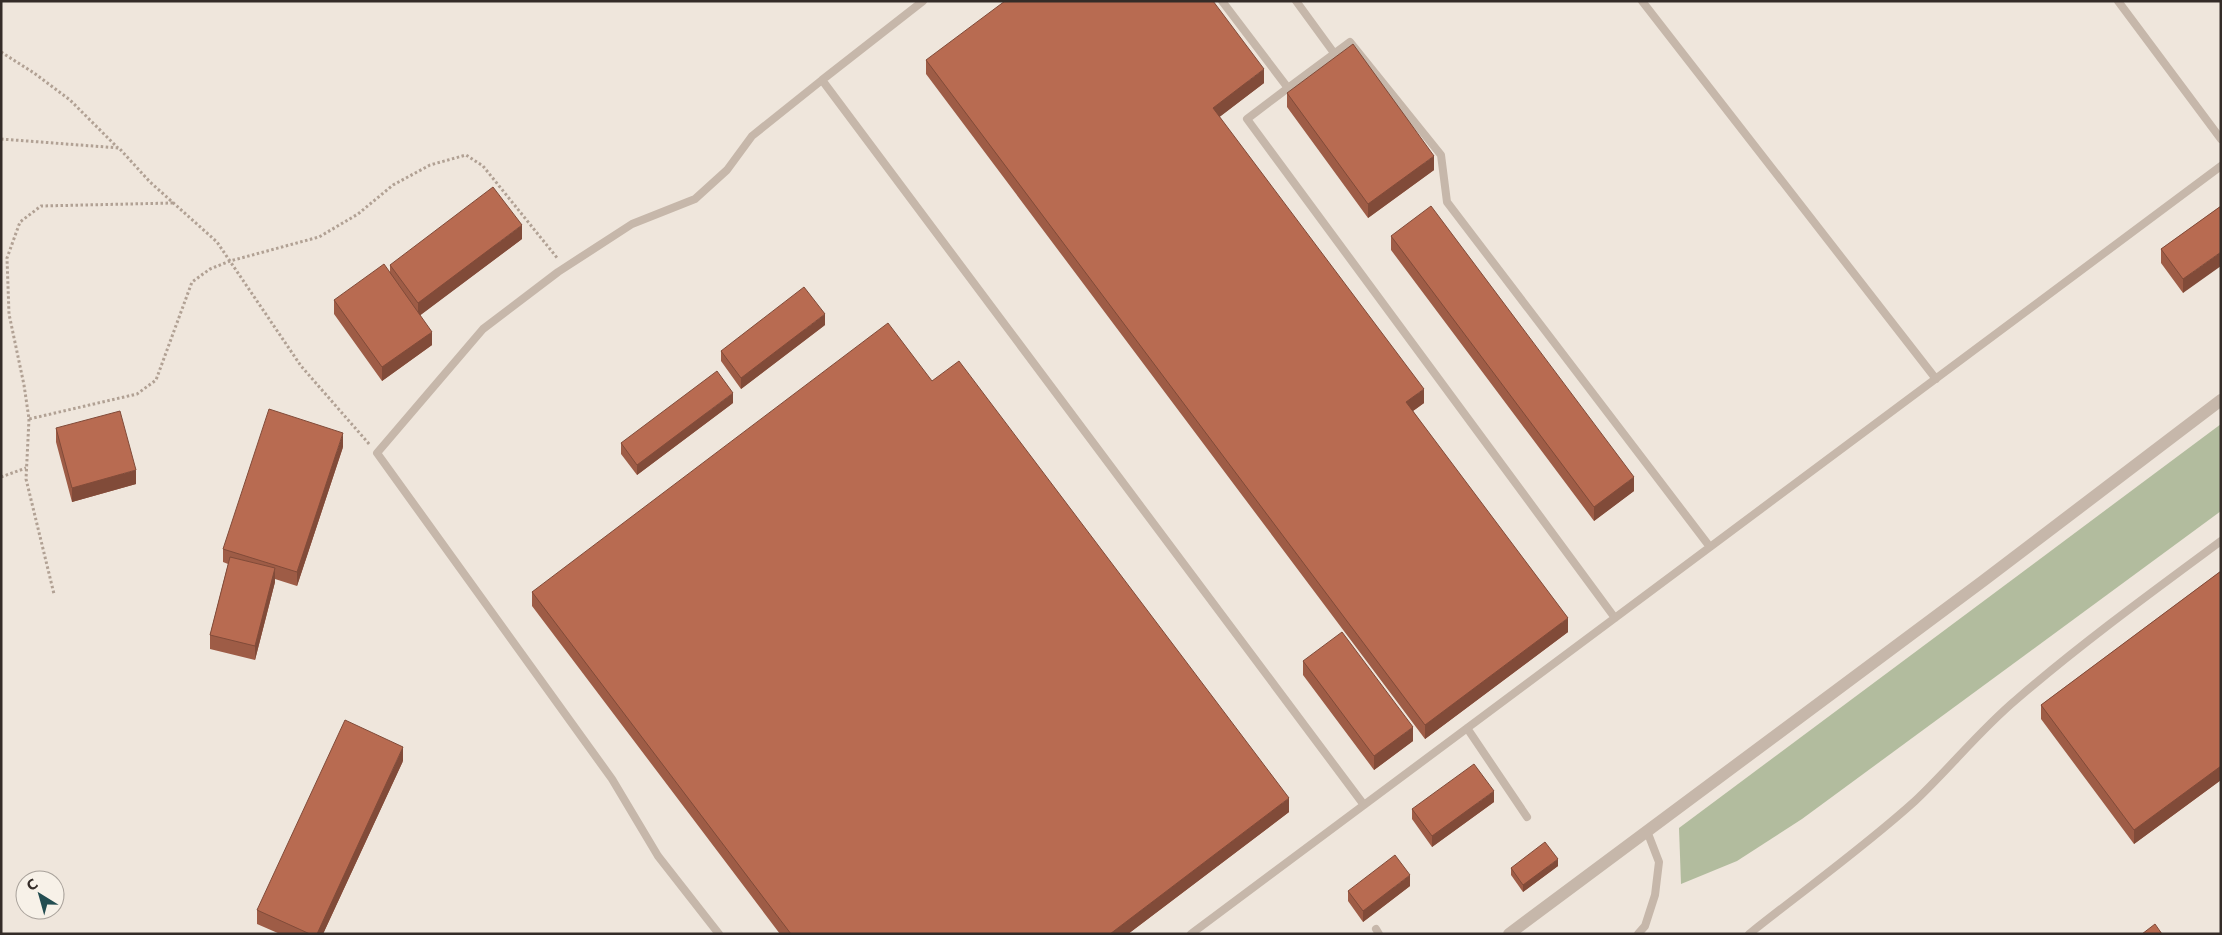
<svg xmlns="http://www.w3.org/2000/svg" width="2222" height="935" font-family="Commissioner,sans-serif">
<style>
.green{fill:#b2bc9e}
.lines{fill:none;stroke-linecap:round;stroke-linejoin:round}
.path{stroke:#b1a194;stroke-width:3;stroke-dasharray:2.5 2.5;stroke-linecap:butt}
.lane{stroke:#c6b7aa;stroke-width:8}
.street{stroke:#c6b7aa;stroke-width:12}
.wall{fill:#9e5c46}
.shaded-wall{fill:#814b39}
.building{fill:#b86b51;stroke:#814b39}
</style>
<rect width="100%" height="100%" fill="#efe6dc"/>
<path class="green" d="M2221,424v87l-419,308 -65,42 -56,23 -2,-56z"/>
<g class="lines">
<path class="path" d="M1,52l33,21 36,27 48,48
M1,139l118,9 31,34 67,60 84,124 69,79
M173,203l-132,3 -21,16 -13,36 2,56 15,71 5,34 108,-25 19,-14 36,-98 18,-13 20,-8 89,-24 39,-23 35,-29 37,-20 36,-10 17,11 75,93
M29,419l-3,60 28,115
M1,477l25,-9"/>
<path class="lane" d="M1222,1l66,87 -41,31 368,499
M1296,1l38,52
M1642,1l294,378
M2118,1l103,138
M822,80l101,-79
M1288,88l62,-46 91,113 6,47 263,345
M1467,728l60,89
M1376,929l3,5
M719,934l-61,-78 -46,-77 -235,-326 106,-124 75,-57 74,-48 63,-25 32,-29 25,-34 70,-56 542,725
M1191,934l1030,-768
M1638,934l7,-8 10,-31 4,-33 -12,-31
M1749,934c55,-44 114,-86 166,-133 35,-33 65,-71 102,-102 65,-56 135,-107 204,-158"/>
<path class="street" d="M1509,934l474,-353 238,-181"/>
</g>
<path class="wall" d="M926,60l338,23 -45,34 205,286 -11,8 155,221 -143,107 -499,-665z
M1287,93l147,77 -66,48 -81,-111z
M2221,206l-38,87 -22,-30v-14z
M1391,236l243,255 -40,30 -203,-271z
M522,239l-102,76 12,30 -50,36 -48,-67v-14l56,-28v-7z
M825,325l-84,64 -20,-28v-10z
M932,381l357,431 -161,122h-348l-248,-328v-14z
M733,403l-96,72 -16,-21v-11z
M56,428l80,56 -64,18 -16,-60z
M343,447l-46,139 -22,-7v3l-20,78 -45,-11v-14l18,-71 -5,-2v-13z
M2221,571v209l-87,64 -93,-125v-14z
M1303,661l110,80 -39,29 -71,-95z
M403,761l-80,173h-43l-23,-10v-14z
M1494,802l-62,45 -20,-28v-10z
M1558,866l-35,26 -12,-17v-7z
M1410,886l-47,36 -15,-21v-10z"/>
<path class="shaded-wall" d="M1264,69v14l-51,39v-14z
M1434,156v14l-66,48v-14z
M522,225v14l-104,78v-14z
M2221,252v14l-38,27v-14z
M825,314v11l-84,64v-11z
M432,332v13l-50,36v-14z
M1424,389v14l-18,13v-14z
M733,393v10l-96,72v-10z
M343,433v14l-46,139v-14z
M136,470v14l-64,18v-14z
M1634,477v14l-40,30v-14z
M275,568v14l-20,78v-14z
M1568,618v14l-143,107v-14z
M1413,727v14l-39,29v-14z
M403,747v14l-80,173h-6z
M2221,766v14l-87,64v-14z
M1494,791v11l-62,45v-11z
M1289,798v14l-161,122h-18z
M1558,859v7l-35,26v-7z
M1410,875v11l-47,36v-11z"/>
<path class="building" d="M1005,1h208l51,68 -51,39 211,281 -18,13 162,216 -143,107 -499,-665z
M1353,44l81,112 -66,48 -81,-111z
M493,187l29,38 -104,78 -28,-38z
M1431,206l203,271 -40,30 -203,-271z
M2221,206v46l-38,27 -22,-30z
M384,264l48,68 -50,35 -48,-67z
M804,287l21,27 -84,64 -20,-27z
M888,323l44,58 27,-20 330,437 -179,136h-319l-259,-342z
M717,371l16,22 -96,72 -16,-22z
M269,409l74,24 -46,139 -74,-23z
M120,411l16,59 -64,18 -16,-60z
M230,557l45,11 -20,78 -45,-11z
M2221,571v195l-87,64 -93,-125z
M1342,632l71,95 -39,29 -71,-95z
M345,720l58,27 -86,187h-7l-53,-24z
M1474,764l20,27 -62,45 -20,-27z
M1545,842l13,17 -35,26 -12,-17z
M1395,855l15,20 -47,36 -15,-20z
M2155,924l7,10h-20z"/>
<rect width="2222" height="935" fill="none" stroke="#342c28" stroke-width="5"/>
<g transform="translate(40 895) rotate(323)"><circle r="24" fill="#f7f1e8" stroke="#a9a29b"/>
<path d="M0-4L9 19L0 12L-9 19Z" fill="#234d51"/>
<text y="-8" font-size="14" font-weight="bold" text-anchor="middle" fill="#342c28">С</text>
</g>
</svg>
